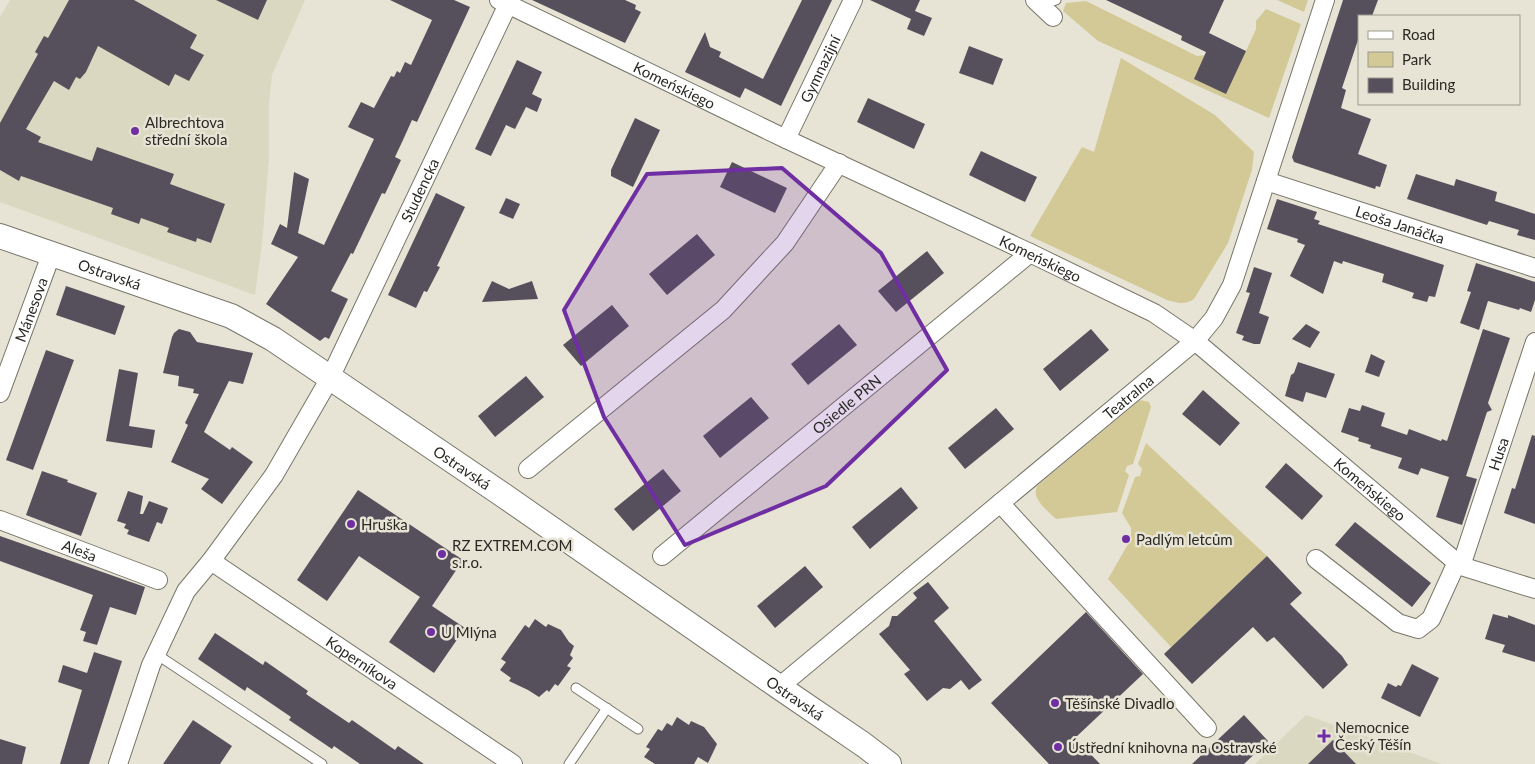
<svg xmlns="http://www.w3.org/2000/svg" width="1535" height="764" font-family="Lato,sans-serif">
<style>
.built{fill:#dbd8c1}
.green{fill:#d3c996}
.building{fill:#56505c}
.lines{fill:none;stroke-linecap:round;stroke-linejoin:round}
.lane-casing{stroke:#797669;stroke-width:11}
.street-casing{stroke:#797669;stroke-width:20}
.secondary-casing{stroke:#797669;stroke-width:26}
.lane{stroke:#fff;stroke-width:9}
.street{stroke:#fff;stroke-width:18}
.secondary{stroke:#fff;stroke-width:24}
.marked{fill:#6f2ea2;fill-opacity:0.2;stroke:#6f2ea2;stroke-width:4;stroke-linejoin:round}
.poi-dot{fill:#6f2ea2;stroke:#e7e4d5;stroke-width:2}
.labels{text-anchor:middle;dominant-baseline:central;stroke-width:5;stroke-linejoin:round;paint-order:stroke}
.street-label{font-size:15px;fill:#2a2924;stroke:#e7e4d5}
.poi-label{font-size:15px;fill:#2a2924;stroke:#e7e4d5;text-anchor:start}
</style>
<rect width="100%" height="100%" fill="#e7e4d5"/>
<path class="built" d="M10,0h295l-33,75 -3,29v55l-7,85 -7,51 -255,-93v-185z
M1306,715l117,42 19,7h-187z"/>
<path class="green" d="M1277,0h31l-4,12z
M1086,1l111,55 49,-5 10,-22v-8l10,-12 35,15 -32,94 -171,-77 -35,-30 3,-8z
M1121,58l94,57 39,37 -2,18 -24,73 -34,56c-9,6 -17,4 -27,1l-137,-64 52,-89 12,5z
M1140,400l9,2 2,5 -18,57 -6,2 -2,5 4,4 -12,37 -61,7c-9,-9 -25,-20 -19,-33z
M1146,443l121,113 -96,91 -63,-68 23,-40v-11l-9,-15 13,-36 5,-1 2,-7 -4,-5z"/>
<path class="building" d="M69,0h65l63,35 -7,13 14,7 -15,26 -14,-7 -6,12 -71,-40 -12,26 -6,7 -4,-2 -7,13 -15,-9 -28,48 15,8 -3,5 54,19 5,-14 77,27 -4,10 55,20 -14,39 -14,-5 -1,4 -29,-10 2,-4 -28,-10 -2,6 -28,-10 2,-6 -92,-32 -2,5 -19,-11v-47l38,-69 -3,-2 9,-16 4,2z
M216,0h51l-9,20z
M390,0h64l16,7 -53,115 -5,-2 -9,20 -8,17 6,3 -16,34 -3,-1 -29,61 -2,-1 -20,38 17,8 -19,40 -4,-2 -5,4 -54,-37 32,-47 -27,-13 9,-20 7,4 7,-56 15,7 -11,54 26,12 50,-106 -26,-12 13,-25 13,6 17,-32 3,1 3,-6 3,2 5,-11 6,3 21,-45z
M532,0h93l11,5 -1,4 6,3 -16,31z
M802,0h30l-51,106 -36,-18 -5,10 -55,-26 20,-40 5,15 11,5 -2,5 44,22z
M870,0h50l-5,11 17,7 -8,18 -17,-7 4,-10z
M1106,0h118l-15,33 37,18 -20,43 -32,-15 12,-27 -25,-12 1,-4z
M1343,0h35l-6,16h-13v21l-17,51 4,2 -5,18 30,11 -13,35 29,11 -7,22 -4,-1 -1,3 -81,-27 -2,-5z
M969,46l34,13 -10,26 -34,-12z
M517,60l25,12 -10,22 10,5 -5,13 -11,-5 -11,22 -9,-4 -15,31 -16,-7z
M868,98l57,26 -11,25 -57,-27z
M635,118l25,12 -27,57 -22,-11v-6z
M981,151l56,26 -12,25 -56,-27z
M732,162l55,26 -12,25 -55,-26z
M1416,174l38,12 2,-7 41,13 -2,9 40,13v26l-18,-5 2,-5 -30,-9 -2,4 -80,-26z
M436,193l29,14 -28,59 3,1 -13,25 -3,-1 -8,17 -28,-13z
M506,198l14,6 -7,15 -14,-6z
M1277,199l40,13 -3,7 6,2 -2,3 126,41 -9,32 -6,-1 -2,6 -15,-4 2,-5 -32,-11 2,-8 -41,-13 -1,3 -8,-3 -11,33 -33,-18 15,-31 -8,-3 1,-3 -31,-10z
M697,234l18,21 -48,40 -18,-21z
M927,251l17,22 -48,39 -18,-21z
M1476,263l59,19v18l-4,12 -11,-4 -1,2 -31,-9 -9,29 -19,-7 11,-31 -4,-1z
M1254,267l18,6 -13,40 10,4 -9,27h-6l-12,-4 2,-4 -8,-3 14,-40 -4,-1z
M492,281l17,8 23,-8 6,18 -56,3z
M66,286l59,20 -10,29 -59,-20z
M612,305l17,21 -48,40 -18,-21z
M839,324l18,21 -49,40 -17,-21z
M1306,324l14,8 -10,16 -18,-9z
M179,329l11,3 7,10 56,11 -10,31 -14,-3 -25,51 26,18 2,-3 21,15 -31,42 -21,-15 8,-10 -38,-17 17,-37 -3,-2 14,-29 -6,-1 1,-4 -16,-3 1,-10 -16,-3 9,-36 2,-4z
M1091,329l18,21 -49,41 -17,-22z
M1483,329l27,9 -22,65 4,7 -5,2 -21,64 11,3 -15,46 -26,-8 13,-40 -28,-9 -3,7 -20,-7 4,-10 -32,-10 1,-3 -13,-4 1,-3 -18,-6 8,-24 11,3 2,-6 23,8 -4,13 26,9 2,-6 32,12 1,-2 5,2z
M46,350l28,10 -41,110 -27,-10z
M1371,354l14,7 -6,16 -14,-5z
M1298,362l37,12 -9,24 -20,-6 -3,10 -18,-6 6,-21 3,-2z
M119,369l19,4 -9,53 26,4 -3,18 -46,-7z
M526,376l18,21 -49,40 -17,-21z
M1203,390l37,33 -20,23 -38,-32z
M751,397l18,21 -49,40 -17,-22z
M996,408l18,21 -49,40 -17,-21z
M1532,435l3,1v88l-31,-11 8,-25 3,1z
M1286,463l37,33 -21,24 -37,-33z
M663,469l18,22 -48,40 -19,-22z
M42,471l26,9 -1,2 30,11 -16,43 -55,-21z
M901,487l17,21 -48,41 -18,-22z
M358,490l105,70 -31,46 33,22 -31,45 -45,-31 31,-45 -61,-41 -32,45 -30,-21z
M128,491l15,5 -3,18h3l6,-13 19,7 -6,16 -5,-2 -8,20 -22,-8 2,-4 -5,-2 2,-4 -9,-3z
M1355,522l76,61 -19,24 -77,-62z
M0,536l145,51 -9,28 -26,-8 -13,38 -14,-4 3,-9 -6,-2 13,-35 -93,-34z
M1267,556l35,37 -12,11 52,52 6,9 -25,24 -49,-52 -7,5 -14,-15 -61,57 -28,-30z
M805,566l18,21 -48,41 -18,-22z
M928,582l21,26 -15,13 48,59 -13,10 -8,-10 -11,9 -7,-1 -16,13 -23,-27 6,-4 -31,-36 10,-8 3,-10h5l20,-18 -4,-5z
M1086,612l57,62 -68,64 25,26h-51l-58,-61z
M1493,614l15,4v-3l27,10v37l-33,-10 3,-7 -20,-6z
M535,619l11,8 2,-3 13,6 8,12 5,4 -4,9 3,3 -6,8 4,2 -13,18 -3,-2 -6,8 -2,-2 -8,7 -11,-7 -19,-9 2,-3 -11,-8 6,-8 -5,-3 24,-34 4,3z
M215,633l48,32 2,-4 43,30 -2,3 43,29 3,-3 43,30 3,-4 26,18h-64l-26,-18 -2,3 -43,-29 2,-3 -44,-30 -2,4 -47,-32z
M94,652l28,9 -33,103h-29l22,-74 -24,-8 5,-17 24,8z
M1412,664l27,14 -19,39 -39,-19 7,-15 8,4 2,-2 3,1z
M1244,715l24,26 -24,23h-52z
M677,717l12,8 2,-4 13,6 13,17 -9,19 -10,-6 -4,7h-39l-11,-7 6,-8 -4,-2 12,-18 4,2 5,-8 5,3z
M193,720l39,26 -12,18h-57z
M0,739l26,8 -4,17h-22z
M1333,740l23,24h-48z"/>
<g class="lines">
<g class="lane-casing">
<path id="lane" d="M1040,5l16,-5
M156,654l166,110
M576,688l62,41
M569,764l38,-56"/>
</g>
<g class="street-casing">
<g id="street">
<path id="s1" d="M499,0l287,139 244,114 124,60 41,28 266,225 74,23"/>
<path d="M1035,0l18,17"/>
<path id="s2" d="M786,139l67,-139"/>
<path id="s3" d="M1266,181l269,87"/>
<path id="s4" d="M0,393l51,-138"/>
<path d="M528,469l195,-159 62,-67 54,-80"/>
<path d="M1000,503l207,225"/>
<path id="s5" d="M0,520l158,60"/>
<path id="s6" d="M662,556l368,-303"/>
<path d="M1316,559l82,64 20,6 13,-10 26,-57"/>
<path id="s7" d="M211,561l302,203"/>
<path id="s8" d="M1461,566l74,-224"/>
<path id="s9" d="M779,687l416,-346 19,-23 18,-33 93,-285"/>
<path id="s10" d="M118,764l33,-99 35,-74 25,-30 63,-86 56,-97 180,-378"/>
</g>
</g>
<g class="secondary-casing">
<g id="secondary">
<path id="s11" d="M0,236l231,80 42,23 230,156 276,192 85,58 25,19"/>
</g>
</g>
<use href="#lane" class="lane"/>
<use href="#street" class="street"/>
<use href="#secondary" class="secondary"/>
</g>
<path class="marked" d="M782,168l99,85 66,117 -121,116 -141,59 -81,-128 -40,-107 83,-136z"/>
<g class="poi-dot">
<circle cx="135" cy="131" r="5"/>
<circle cx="351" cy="524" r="5"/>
<circle cx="1126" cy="539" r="5"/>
<circle cx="442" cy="554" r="5"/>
<circle cx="431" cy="632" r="5"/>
<circle cx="1055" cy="703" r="5"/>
<path d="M1321.5 728.5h5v5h5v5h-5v5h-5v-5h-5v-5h5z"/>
<circle cx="1058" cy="747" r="5"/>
</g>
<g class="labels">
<g class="street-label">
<text stroke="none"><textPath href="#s2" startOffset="78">Gymnazijní</textPath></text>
<text stroke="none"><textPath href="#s1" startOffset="195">Komeńskiego</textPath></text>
<text stroke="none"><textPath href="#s10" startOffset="652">Studencka</textPath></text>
<text stroke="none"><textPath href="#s3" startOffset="141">Leoša Janáčka</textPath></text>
<text stroke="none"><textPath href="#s1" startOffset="600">Komeńskiego</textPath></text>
<text stroke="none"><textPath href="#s11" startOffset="116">Ostravská</textPath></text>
<text stroke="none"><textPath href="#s4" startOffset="89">Mánesova</textPath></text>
<text stroke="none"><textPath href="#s9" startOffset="454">Teatralna</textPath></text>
<text stroke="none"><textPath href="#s6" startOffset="239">Osiedle PRN</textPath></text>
<text stroke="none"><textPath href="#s8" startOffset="118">Husa</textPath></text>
<text stroke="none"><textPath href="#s11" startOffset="521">Ostravská</textPath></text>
<text stroke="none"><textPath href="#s1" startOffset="1005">Komeńskiego</textPath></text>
<text stroke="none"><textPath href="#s5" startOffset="85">Aleša</textPath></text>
<text stroke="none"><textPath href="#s7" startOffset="182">Koperníkova</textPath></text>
<text stroke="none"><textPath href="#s11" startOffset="926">Ostravská</textPath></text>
</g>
<g class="poi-label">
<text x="145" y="122">Albrechtova<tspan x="145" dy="17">střední škola</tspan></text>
<text x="361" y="524">Hruška</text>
<text x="1136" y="539">Padlým letcům</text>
<text x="452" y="545">RZ EXTREM.COM<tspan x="452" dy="17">s.r.o.</tspan></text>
<text x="441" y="632">U Mlýna</text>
<text x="1065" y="703">Těšínské Divadlo</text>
<text x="1335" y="727">Nemocnice<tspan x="1335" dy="17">Český Těšín</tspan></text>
<text x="1068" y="747">Ústřední knihovna na Ostravské</text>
</g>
</g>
<rect x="1358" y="15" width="162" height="90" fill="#e7e4d5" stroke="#9b998e"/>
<rect x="1368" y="31" width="25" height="8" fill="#ffffff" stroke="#9b998e"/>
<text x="1402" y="40" font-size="15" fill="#2a2924">Road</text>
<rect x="1368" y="52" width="25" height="15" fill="#d3c996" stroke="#9b998e"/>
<text x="1402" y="65" font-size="15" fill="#2a2924">Park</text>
<rect x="1368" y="78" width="25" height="15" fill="#56505c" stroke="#9b998e"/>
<text x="1402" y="90" font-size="15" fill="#2a2924">Building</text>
</svg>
